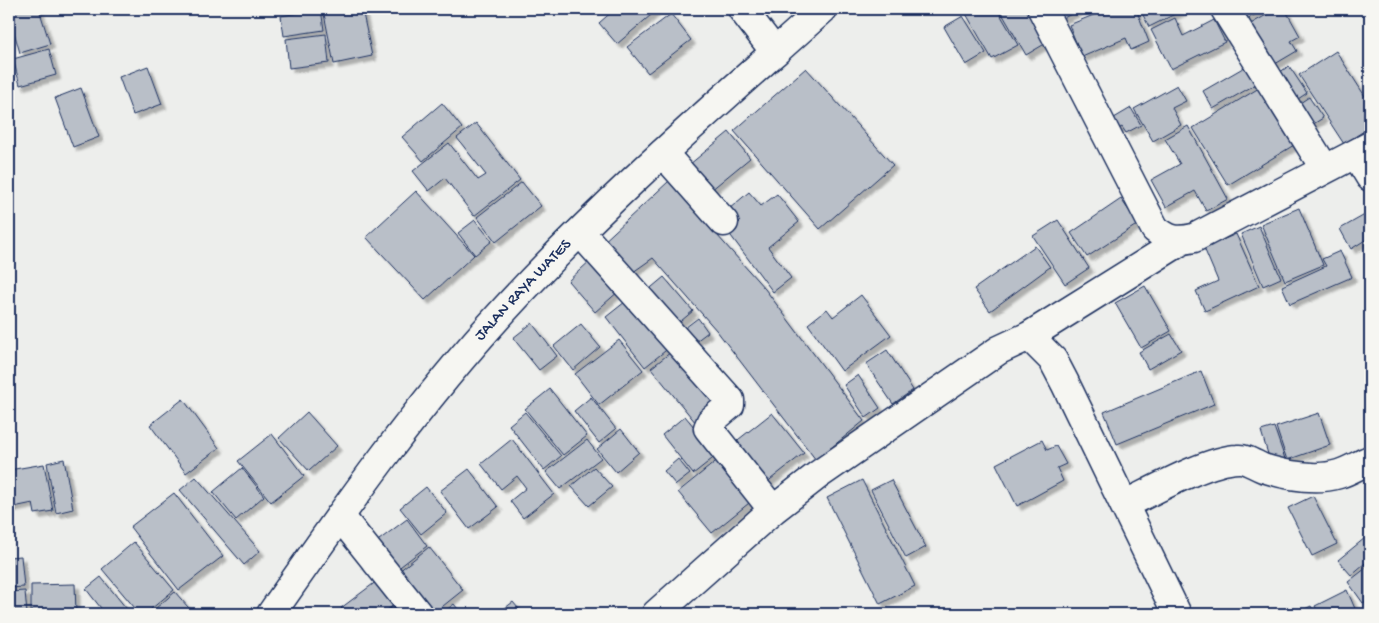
<svg xmlns="http://www.w3.org/2000/svg" width="1379" height="623" font-family="'Gochi Hand',sans-serif">
<style>
.building{fill:#b9bfc8;stroke:#1b2f5e;filter:url(#shadow)}
.lines{fill:none;stroke-linecap:round;stroke-linejoin:round}
.minor-casing{stroke:#1b2f5e;stroke-width:31}
.major-casing{stroke:#1b2f5e;stroke-width:31}
.highway-casing{stroke:#1b2f5e;stroke-width:31}
.minor{stroke:#f6f6f2;stroke-width:28}
.major{stroke:#f6f6f2;stroke-width:28}
.highway{stroke:#f6f6f2;stroke-width:28}
.labels{text-anchor:middle;dominant-baseline:central;stroke-width:4;stroke-linejoin:round;paint-order:stroke}
.street-label{font-size:16px;fill:#1b2f5e;stroke:#f6f6f2}
</style>
<defs>
<filter id="shadow"><feDropShadow dx="4.5" dy="4.5" stdDeviation="1" flood-color="#0004"/></filter>
</defs>
<rect width="100%" height="100%" fill="#edeeec"/>
<filter id="ink" filterUnits="userSpaceOnUse"><feTurbulence type="fractalNoise" baseFrequency=".02" numOctaves="2"/><feDisplacementMap in="SourceGraphic" scale="10" xChannelSelector="R" yChannelSelector="G"/><feConvolveMatrix kernelMatrix="1 2 1 2 8 2 1 2 1" color-interpolation-filters="sRGB"/></filter>
<g filter="url(#ink)">
<path class="building" d="M9,9h30l11,35 -30,9 -11,-38z
M321,9l3,21 -40,6 -3,-20z
M323,9h39l10,47 -38,8z
M615,9h43l-41,35 -18,-21z
M970,9h27l21,36 -26,14 -27,-47z
M1002,9h26l20,33 -22,13 -26,-45z
M1049,9h33l-27,13z
M1108,9h28l13,33 -18,8 -5,-12 -44,19 -13,-32z
M1140,9h45l-36,18z
M1239,9h26l-20,11z
M1277,9h8l15,27 -9,5 6,10 -27,16 -23,-41z
M671,14l20,26 -43,33 -21,-26z
M963,16l23,37 -20,12 -22,-38z
M1175,18l8,18 31,-16 11,22 -54,27 -20,-39z
M326,34l3,29 -40,5 -3,-29z
M49,49l7,26 -36,10 -7,-26z
M1336,51l34,53v23l-26,17 -45,-69z
M1248,65l10,18 -45,26 -10,-18z
M148,66l14,38 -29,11 -14,-38z
M1289,66l18,27 -18,12 -18,-27z
M806,68l87,97 -73,64 -86,-98z
M1177,85l9,16 -14,7 9,17 -28,16 -19,-32z
M1264,85l35,57 -71,43 -35,-57z
M81,88l18,49 -26,10 -18,-49z
M1309,97l14,21 -16,10 -13,-21z
M442,103l20,25 -39,33 -21,-24z
M1131,108l10,17 -15,8 -4,-6 -7,4 -6,-10z
M476,123l44,57 -46,36 -29,-38 -16,13 -16,-20 36,-28 29,37 8,-5 -29,-37z
M1188,126l40,73 -22,12 -11,-20 -29,16 -15,-27 29,-16 -15,-25z
M729,132l21,26 -45,37 -21,-26z
M669,181l96,108 99,132 -48,39 -99,-129 -64,-73 -27,19 -26,-32z
M522,182l19,24 -45,36 -19,-25z
M416,191l58,64 -49,45 -59,-63z
M749,192l12,14 16,-12 22,28 -31,25 23,31 -18,14 -45,-60 12,-10 -11,-13z
M1121,199l17,25 -51,33 -16,-24z
M1299,208l24,57 -38,16 -24,-57z
M1370,212v25l-19,12 -11,-20z
M475,220l17,21 -17,14 -17,-22z
M1058,220l31,48 -24,16 -32,-48z
M1259,226l22,52 -18,8 -22,-52z
M1236,234l23,52 -54,25 -9,-20 22,-10 -14,-33z
M1035,246l15,21 -60,44 -16,-22z
M1340,251l12,26 -62,27 -8,-18 44,-20 -4,-7z
M592,259l27,32 -24,21 -27,-31z
M664,277l29,34 -24,20 -29,-34z
M1145,286l26,45 -30,17 -26,-45z
M861,295l30,40 -49,36 -34,-47 19,-15 6,8z
M630,298l40,49 -25,20 -39,-50z
M698,318l10,14 -21,16 -10,-14z
M532,323l25,33 -18,14 -26,-32z
M581,324l19,23 -27,23 -19,-24z
M1171,334l10,16 -33,19 -9,-17z
M619,340l24,30 -44,35 -24,-31z
M676,348l44,54 -24,21 -45,-55z
M887,350l26,40 -20,14 -27,-40z
M1201,371l13,33 -97,40 -13,-32z
M858,375l22,33 -14,10 -22,-33z
M550,389l37,47 -24,19 -38,-46z
M591,397l25,32 -17,14 -25,-32z
M183,399l36,49 -33,25 -36,-48z
M307,412l30,34 -28,25 -30,-33z
M525,412l36,44 -17,14 -35,-45z
M772,413l32,40 -43,34 -32,-40z
M1319,413l11,32 -43,15 -11,-33z
M685,416l32,39 -24,19 -31,-39z
M1274,427l11,32 -14,5 -10,-33z
M621,429l18,23 -23,20 -19,-23z
M272,434l32,42 -33,26 -33,-41z
M512,439l42,55 -31,24 -13,-17 16,-13 -9,-12 -16,13 -20,-25z
M587,440l14,18 -41,31 -14,-17z
M1042,440l5,10 9,-4 10,18 -9,4 6,13 -46,25 -21,-42z
M720,458l34,41 -42,34 -34,-41z
M64,459l9,50 -17,4 -9,-50z
M678,459l12,15 -14,11 -12,-14z
M44,464l9,47 -18,3 -2,-11 -24,5v-38z
M594,467l18,20 -23,19 -18,-20z
M242,468l22,28 -28,24 -23,-28z
M469,469l29,38 -29,22 -29,-38z
M196,477l64,74 -16,14 -64,-75z
M862,480l53,106 -35,18 -53,-106z
M891,480l35,67 -20,11 -35,-68z
M426,487l21,26 -26,21 -21,-26z
M174,493l49,63 -44,34 -49,-63z
M1313,496l24,48 -25,12 -24,-48z
M407,519l20,27 -31,24 -21,-27z
M1365,538l5,7v14l-19,16 -13,-15z
M134,542l40,48 -29,24h-5l-38,-45z
M429,547l34,43 -30,24h-2l-33,-42z
M21,556l3,31 -15,1v-31z
M1370,565v33l-7,5 -15,-21z
M101,577l29,36 -1,1h-28l3,-2 -18,-23z
M377,581l18,23 -13,10h-36l-5,-6z
M75,584l1,29 -45,1v-29z
M1347,590l9,21 -6,3h-31l-4,-8z
M25,591l2,23h-18v-22z
M175,592l19,22h-45z
M513,602l10,12h-26z
M454,604l8,10h-21z
M395,605l7,9h-18z
M1311,606l4,8h-20z"/>
<g class="lines">
<g class="minor-casing">
<path id="minor" d="M1042,9l113,220c14,11 21,13 39,9l176,-92
M1225,9l100,160
M663,153l61,69
M1356,154l14,23
M580,232l150,168v5l-19,16 -3,7 65,82
M1029,336l152,-95
M1124,505c29,-14 83,-45 114,-46 8,-1 17,6 25,9 22,7 53,13 76,6 10,-3 21,-10 31,-14
M340,516l78,98
M656,614l117,-104 45,-35 181,-125 30,-14 24,24 12,23 112,231"/>
</g>
<g class="major-casing">
<path id="major" d="M742,9l33,43"/>
</g>
<g class="highway-casing">
<g id="highway">
<path id="s1" d="M271,614c73,-105 147,-210 234,-305 99,-108 210,-203 318,-300"/>
</g>
</g>
<use href="#minor" class="minor"/>
<use href="#major" class="major"/>
<use href="#highway" class="highway"/>
</g>
</g>
<g class="labels">
<g class="street-label">
<text stroke="none"><textPath href="#s1" startOffset="411">JALAN RAYA WATES</textPath></text>
</g>
</g>
<rect width="1379" height="623" fill="none" stroke="#f6f6f2" stroke-width="30"/>
<rect x="15" y="15" width="1349" height="593" fill="none" stroke="#1b2f5e" stroke-width="2" filter="url(#ink)"/>
</svg>
